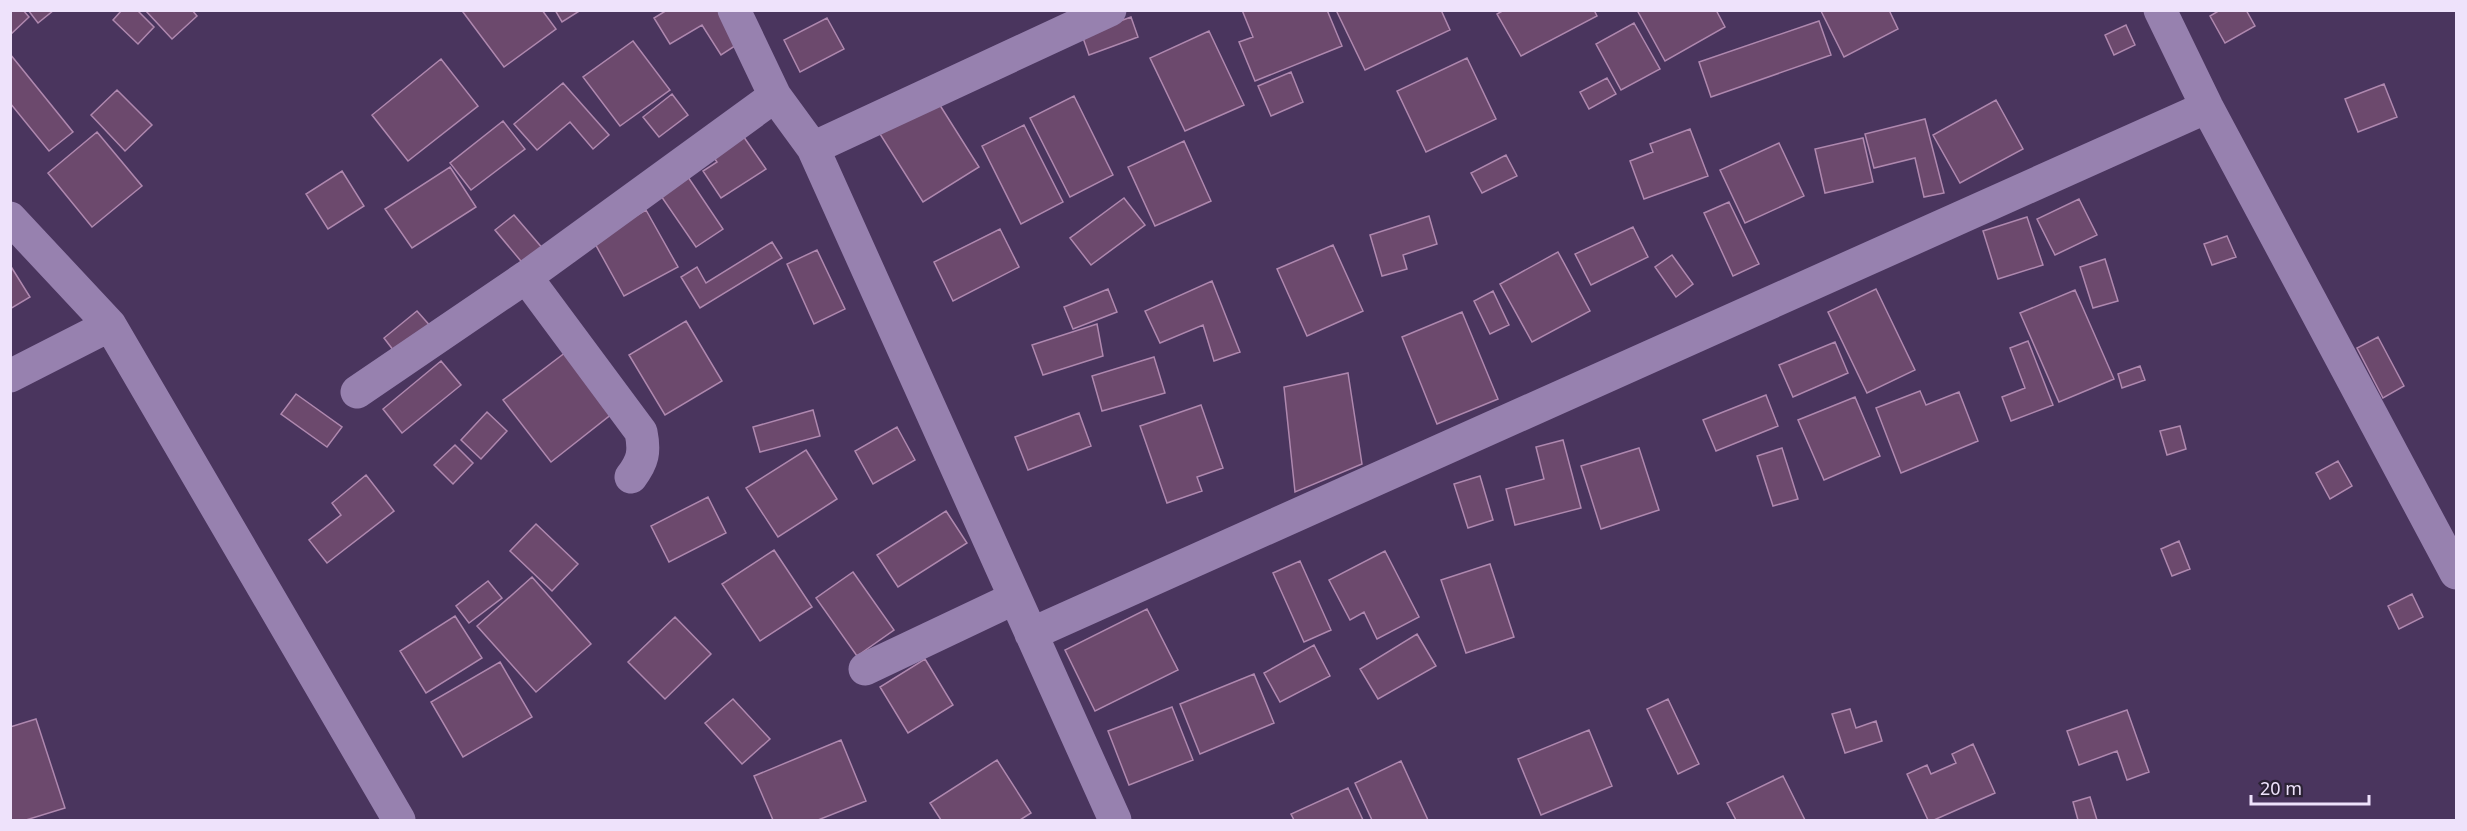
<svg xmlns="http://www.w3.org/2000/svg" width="2467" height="831" font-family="'Noto Sans',sans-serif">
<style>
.building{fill:#6c496d;stroke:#af88af;stroke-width:1.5}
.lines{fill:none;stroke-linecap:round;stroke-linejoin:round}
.minor{stroke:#9781af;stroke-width:33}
</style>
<rect width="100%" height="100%" fill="#4a355e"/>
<path class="building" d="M10,10h13l6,7 -19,18z
M28,10h26l-16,13z
M122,10h15l17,17 -16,17 -25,-24z
M145,10h47l5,6 -25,23z
M465,10h77l14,19 -52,38 -41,-55z
M555,10h26l-19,12z
M667,10h55l19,32 -20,13 -19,-30 -32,19 -16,-26z
M1242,10h85l15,36 -87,35 -16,-39 14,-5z
M1336,10h105l9,20 -85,40z
M1504,10h90l3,6 -76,40 -24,-42z
M1637,10h79l9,17 -60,34z
M1889,10l9,19 -54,28 -23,-46z
M2220,10h26l9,16 -30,17 -15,-27z
M1131,17l7,20 -49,18 -7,-20z
M827,18l17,31 -44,23 -16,-32z
M1819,21l12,34 -120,42 -12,-35z
M1634,23l26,46 -39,21 -25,-46z
M2126,25l9,20 -21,10 -9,-20z
M1209,31l35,74 -59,26 -35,-73z
M633,41l37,49 -50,36 -37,-49z
M10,54l63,78 -24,19 -39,-48z
M1467,58l29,61 -70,33 -29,-61z
M441,59l37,47 -70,55 -36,-46z
M1291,72l12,30 -32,14 -13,-30z
M1607,78l9,16 -27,15 -9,-17z
M563,83l46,52 -16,14 -23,-27 -33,28 -23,-26z
M2384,84l13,33 -39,15 -13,-33z
M117,90l35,35 -27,26 -34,-36z
M672,94l16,21 -29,22 -16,-20z
M1074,96l39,79 -43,22 -40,-79z
M936,99l43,68 -56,35 -43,-68z
M1996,100l27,49 -63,34 -27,-48z
M1925,119l19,74 -20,4 -9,-39 -41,10 -9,-34z
M503,121l22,28 -54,41 -21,-27z
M1024,125l39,77 -42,22 -39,-78z
M1690,129l18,47 -64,23 -14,-38 23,-9 -3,-8z
M739,130l27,39 -45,29 -18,-27 14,-9 -8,-12z
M97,132l45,54 -50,41 -44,-54z
M1863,138l10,44 -48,11 -10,-44z
M1184,141l27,60 -56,25 -27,-59z
M1779,143l25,53 -59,27 -25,-53z
M1506,155l11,21 -35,17 -11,-20z
M450,167l26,40 -64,41 -27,-39z
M342,171l22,35 -36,23 -22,-35z
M686,174l37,55 -27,18 -37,-54z
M1124,198l21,27 -54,40 -21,-27z
M2079,199l18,36 -42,20 -18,-36z
M1729,202l30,62 -26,12 -29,-63z
M646,210l32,57 -54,29 -31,-56z
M514,215l30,35 -19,16 -30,-36z
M1429,216l8,28 -34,11 4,14 -25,7 -12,-41z
M2027,217l16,48 -45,14 -15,-48z
M1633,227l15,30 -57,28 -16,-31z
M1000,229l19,38 -66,34 -19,-39z
M2227,236l9,21 -24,8 -8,-21z
M772,242l10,16 -82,50 -19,-31 16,-10 9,16z
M1333,245l30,66 -56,25 -30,-67z
M817,250l28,59 -31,15 -27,-60z
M1558,252l32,59 -58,31 -32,-58z
M1672,255l21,29 -17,13 -21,-30z
M2105,259l13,42 -25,7 -13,-41z
M10,265l20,32 -20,12z
M1212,281l28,71 -26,9 -11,-36 -43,18 -15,-32z
M1108,289l9,23 -44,17 -9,-22z
M1876,289l39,81 -48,23 -39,-81z
M2075,290l39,89 -55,23 -39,-89z
M1493,291l16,34 -19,9 -16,-33z
M417,311l15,17 -35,27 -13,-17z
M1462,312l36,87 -61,25 -35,-87z
M686,321l36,60 -57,34 -36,-60z
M1097,324l6,32 -60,19 -11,-30z
M2378,337l26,49 -21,12 -26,-50z
M2028,341l25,64 -42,16 -9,-24 23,-9 -15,-40z
M1835,342l13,31 -55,24 -14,-32z
M566,352l47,61 -62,49 -48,-62z
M1154,357l11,36 -63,18 -10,-35z
M441,361l20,24 -59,48 -19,-24z
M2140,366l5,14 -23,8 -4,-14z
M1348,373l14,91 -67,28 -11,-105z
M1920,391l6,14 33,-13 19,49 -77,32 -25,-65z
M296,394l46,33 -15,20 -46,-33z
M1766,395l12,31 -62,25 -13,-31z
M1855,397l25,59 -56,24 -26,-60z
M1201,405l22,63 -26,9 5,14 -35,12 -27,-77z
M813,410l7,26 -60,16 -7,-25z
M487,412l20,19 -26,28 -20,-19z
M1079,413l12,33 -63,24 -13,-33z
M2180,426l6,23 -19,6 -7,-24z
M897,427l18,33 -42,24 -18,-33z
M1563,440l18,68 -66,17 -9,-36 38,-10 -8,-32z
M455,445l18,18 -20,21 -19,-19z
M1639,448l20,62 -58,19 -20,-63z
M1782,448l16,51 -25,7 -16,-50z
M806,450l31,49 -59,38 -32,-49z
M2338,461l14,25 -22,13 -14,-26z
M366,475l28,36 -67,52 -18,-23 32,-25 -9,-12z
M1480,476l13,44 -25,8 -14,-44z
M708,497l18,36 -57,29 -18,-36z
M946,511l21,32 -69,44 -21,-32z
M536,524l42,40 -26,27 -42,-40z
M2179,541l11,28 -18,7 -11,-27z
M774,550l38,57 -52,34 -38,-57z
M1385,551l34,66 -42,22 -13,-27 -14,8 -21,-40z
M1300,561l31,69 -27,12 -31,-69z
M1490,564l24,73 -48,16 -25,-73z
M853,572l41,58 -37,26 -41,-58z
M532,577l59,67 -55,48 -59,-66z
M488,581l14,17 -33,25 -13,-17z
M2412,594l11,23 -24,12 -11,-23z
M1147,609l31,61 -83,41 -30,-61z
M455,616l27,42 -56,35 -26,-42z
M675,617l36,37 -46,45 -37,-37z
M1417,634l19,32 -58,33 -18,-30z
M1314,645l16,31 -50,26 -16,-29z
M925,659l28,46 -45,28 -28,-46z
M500,662l32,55 -69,40 -32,-55z
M1254,674l20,49 -74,31 -20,-50z
M733,699l37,40 -28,25 -37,-41z
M1668,699l31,65 -21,10 -31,-65z
M1172,707l21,53 -64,25 -21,-54z
M1850,709l6,19 20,-7 6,20 -37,12 -13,-39z
M2127,710l22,62 -22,8 -10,-29 -38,14 -12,-34z
M36,719l29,89 -39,12h-16v-93z
M1589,730l23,56 -71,29 -23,-56z
M841,740l25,61 -48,19h-45l-19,-44z
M1973,744l22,49 -61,27h-6l-21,-46 20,-9 4,9 25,-11 -4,-9z
M997,760l34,53 -11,7h-79l-11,-17z
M1401,761l27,59h-56l-17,-37z
M1783,776l22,44h-69l-9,-17z
M1348,788l15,32h-69l-3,-6z
M2090,797l7,23h-19l-5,-18z"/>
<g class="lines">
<path class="minor" d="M734,10l41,86 38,52 302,672
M2160,10l47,97 249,466
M813,148l297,-138
M10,218l100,107 289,495
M526,277l115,155c4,20 2,29 -10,45
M10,376l100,-51
M357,392l169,-115 249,-181
M1031,634l1176,-527
M865,669l150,-71"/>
</g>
<rect width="2467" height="831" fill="none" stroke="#eee2fb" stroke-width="24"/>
<path d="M2251 795v9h118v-9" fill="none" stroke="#eee2fb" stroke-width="3"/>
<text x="2260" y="795" font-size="18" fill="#eee2fb" stroke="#2b2234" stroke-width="4.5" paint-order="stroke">20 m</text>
</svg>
